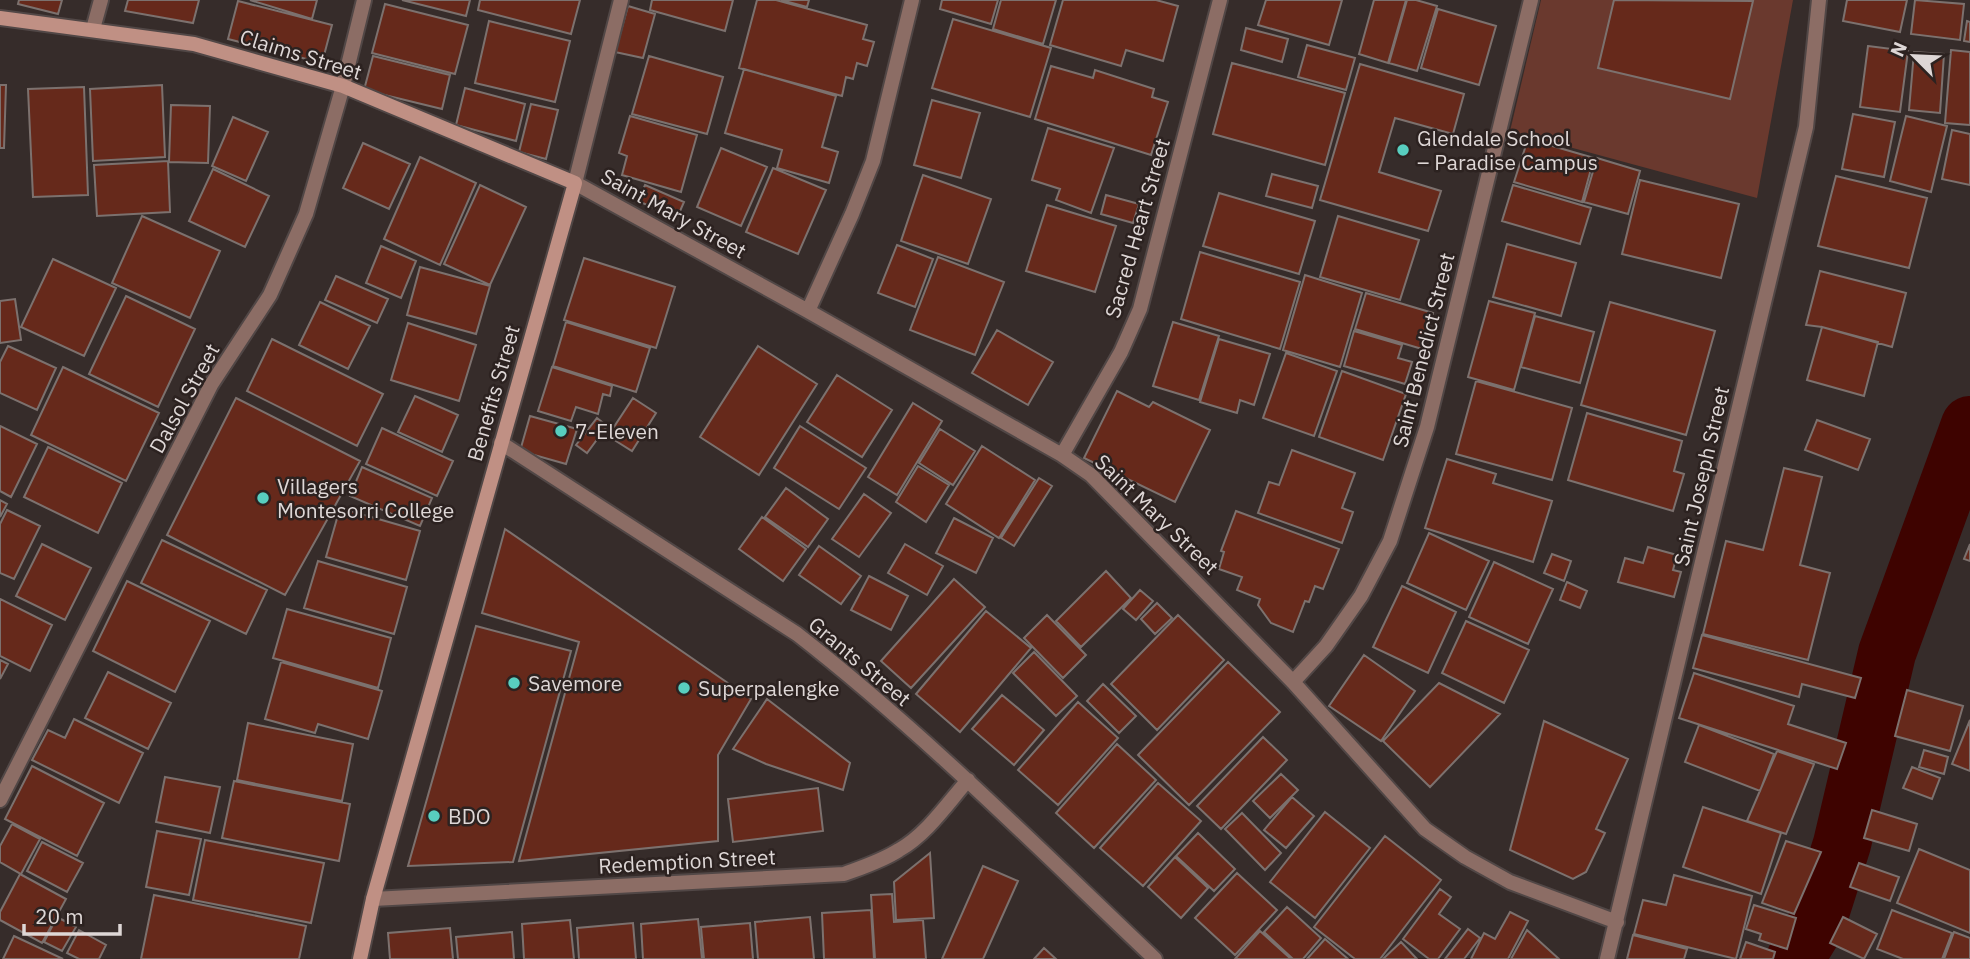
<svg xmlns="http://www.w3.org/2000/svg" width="1970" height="959" font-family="'IBM Plex Sans',sans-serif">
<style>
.green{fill:#6a392e}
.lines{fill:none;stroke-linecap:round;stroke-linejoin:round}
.river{stroke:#3e0300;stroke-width:58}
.building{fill:#66291b;stroke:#7c716e;stroke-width:2}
.street-casing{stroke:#514746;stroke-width:18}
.secondary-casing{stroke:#514746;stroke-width:18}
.street{stroke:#8c6d65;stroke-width:14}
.secondary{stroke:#c09084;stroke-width:14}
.poi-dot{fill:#58cebf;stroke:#2c2220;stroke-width:2.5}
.labels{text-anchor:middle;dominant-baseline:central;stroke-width:5;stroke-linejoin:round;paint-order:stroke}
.street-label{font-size:21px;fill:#ded7d6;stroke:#2c2220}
.poi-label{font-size:21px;fill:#ded7d6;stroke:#2c2220;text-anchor:start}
</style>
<rect width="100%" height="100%" fill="#362c2a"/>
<path class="green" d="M1541,0h252l-36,198 -247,-67z"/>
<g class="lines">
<path class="river" d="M1795,959l22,-36 25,-79 45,-191 83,-228"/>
</g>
<path class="building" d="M19,0h43l-4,14 -40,-10z
M128,0h71l-6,23 -68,-12z
M250,0h67l-5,19z
M402,0h68l-4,16z
M480,0h100l-9,34 -93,-24z
M652,0h81l-8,31 -75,-21z
M757,0h19l91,25 -4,14 11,3 -7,24 -10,-3 -4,16 -7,-2 -4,19 -103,-28z
M781,0h28l-2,7z
M942,0h56l-7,24 -51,-15z
M1001,0h55l-13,44 -50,-15z
M1063,0h93l22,6 -15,55 -37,-11 -5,16 -71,-21z
M1266,0h76l-13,45 -71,-20z
M1374,0h32l-18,63 -29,-9z
M1407,0h9l21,6 -20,65 -28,-8z
M1614,0l139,1 -23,98 -132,-31z
M1847,0h60l-7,32 -57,-11z
M1915,0l49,4 -4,36 -49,-6z
M238,1l94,24 -10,38 -94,-24z
M385,4l83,21 -13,49 -83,-21z
M628,6l27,8 -12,44 -28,-6z
M1438,9l58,17 -17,59 -58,-17z
M953,19l98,29 -21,69 -98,-29z
M489,21l81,20 -15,61 -80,-19z
M1967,21l3,1v20l-6,-1z
M1246,28l42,11 -6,23 -41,-12z
M1307,45l48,13 -9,32 -48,-13z
M1868,46l40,5 -8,61 -40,-5z
M1951,50l19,2v73l-25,-2z
M1914,52l30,2 -4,59 -31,-3z
M373,56l77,19 -8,34 -78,-19z
M649,56l74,21 -16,57 -75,-20z
M1232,63l113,30 -20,72 -112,-31z
M1360,64l104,30 -11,40 -58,-16 -16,54 62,19 -13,40 -108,-31z
M1051,66l42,12 2,-8 59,19 -2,8 16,5 -17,53 -116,-36z
M744,69l92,27 -14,51 16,5 -9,31 -52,-15 5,-18 -57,-17z
M0,85h6l-2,63h-4z
M162,85l3,72 -72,4 -3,-72z
M84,87l4,108 -55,2 -5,-108z
M465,88l60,16 -9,37 -60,-16z
M932,100l48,13 -19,65 -47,-13z
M531,104l27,6 -12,49 -27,-7z
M171,105l39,1 -2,57 -39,-1z
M1853,114l42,8 -11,55 -42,-8z
M630,116l67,19 -16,57 -59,-17 5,-19 -8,-3z
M1906,116l41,10 -16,66 -41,-11z
M233,117l35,15 -22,49 -34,-15z
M1048,128l66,20 -23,65 -35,-13 4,-11 -28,-9z
M1952,130l18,4v51l-28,-6z
M1528,139l66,19 -12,44 -68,-20z
M363,143l47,21 -21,45 -46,-21z
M721,148l46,19 -26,59 -44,-19z
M420,157l56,26 -36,82 -56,-26z
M1597,158l43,13 -12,43 -44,-12z
M168,161l2,51 -73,4 -3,-51z
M773,168l53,22 -28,64 -52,-22z
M213,169l56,27 -24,51 -56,-26z
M1272,174l46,12 -6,22 -46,-12z
M923,175l68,24 -23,65 -67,-23z
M1836,176l91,22 -18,70 -91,-22z
M1640,180l99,24 -18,74 -99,-24z
M480,185l46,22 -36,78 -46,-21z
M645,185l39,17 -7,16 -39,-17z
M1513,185l78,23 -11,36 -78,-23z
M1219,193l96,28 -16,53 -96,-28z
M1106,195l33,9 -6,19 -32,-9z
M1047,205l69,21 -21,66 -69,-21z
M142,216l78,35 -30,67 -78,-35z
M1338,216l81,24 -19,60 -80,-23z
M1507,244l69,19 -15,53 -68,-19z
M897,245l36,14 -18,48 -37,-14z
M381,246l35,15 -15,37 -35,-15z
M1200,252l100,30 -20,67 -99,-30z
M938,257l66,25 -29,73 -65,-25z
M584,258l91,29 -19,61 -92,-28z
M53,259l63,29 -32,68 -63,-29z
M420,267l70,19 -14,48 -69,-19z
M1820,271l86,22 -14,54 -70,-20 -16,-2z
M1305,275l57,18 -22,74 -57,-17z
M336,276l52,23 -11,24 -52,-23z
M1366,293l67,20 -11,36 -67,-20z
M126,296l69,33 -37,78 -69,-33z
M15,299l6,41 -21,3v-42z
M1489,301l46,12 -21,77 -46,-13z
M320,302l50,24 -22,43 -49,-24z
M1610,302l105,29 -29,104 -105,-30z
M1535,316l59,16 -14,51 -59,-16z
M566,322l84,26 -14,44 -83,-26z
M1173,322l46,14 -20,64 -46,-14z
M408,323l68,22 -17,56 -68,-21z
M1822,327l56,15 -14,54 -57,-16z
M997,330l56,32 -25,43 -56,-32z
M1354,331l48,14 -4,13 14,4 -7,22 -61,-18z
M272,339l111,55 -26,52 -110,-55z
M1219,339l51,15 -16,51 -14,-5 -3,13 -37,-11z
M8,346l48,22 -19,42 -37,-17v-31z
M758,346l59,38 -58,91 -59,-38z
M1286,353l51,18 -23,65 -51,-18z
M63,367l96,46 -33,68 -95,-46z
M552,367l60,19 -2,10 -7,-2 -5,20 -22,-7 -5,14 -33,-10z
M1342,371l64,23 -23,66 -64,-23z
M837,375l55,35 -30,47 -55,-35z
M1476,381l96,27 -20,72 -96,-26z
M1117,391l32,16 4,-5 57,28 -35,72 -91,-44z
M415,396l43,19 -16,37 -44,-20z
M236,398l124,63 -75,134 -118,-60z
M633,398l23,15 -24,38 -24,-15z
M913,403l29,18 -45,74 -29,-18z
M1587,413l95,28 -8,30 10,3 -11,37 -105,-31z
M530,416l47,13 -11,35 -46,-13z
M597,418l10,8 -20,27 -11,-8z
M1817,420l53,19 -12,31 -53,-20z
M0,426l37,18 -26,53 -11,-6z
M800,426l66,42 -27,41 -65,-41z
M382,428l71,33 -16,35 -71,-32z
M940,429l35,22 -22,34 -34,-22z
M982,446l53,34 -36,58 -53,-34z
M48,447l74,36 -24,50 -74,-36z
M1292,450l63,23 -13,35 11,4 -11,31 -84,-30 11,-31 10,3z
M1447,459l49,15 -3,9 59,18 -19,61 -108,-34z
M918,466l31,19 -23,37 -30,-20z
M362,467l70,31 -12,28 -70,-30z
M1784,468l38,9 -22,88 30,8 -22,87 -105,-26 23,-93 37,9z
M1039,478l13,8 -38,60 -13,-8z
M786,488l42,31 -20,28 -43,-30z
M864,494l27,19 -32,44 -27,-18z
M0,500l7,4 -7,13z
M340,508l80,23 -14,49 -80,-23z
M7,510l33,16 -26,53 -14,-6v-49z
M1236,511l103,38 -16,40 -8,-3 -6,16 -4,-1 -12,31 -22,-9 -13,-18 2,-6 -23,-9 5,-13 -23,-8 5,-17 -3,-1z
M762,517l44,32 -23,32 -44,-32z
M954,518l39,20 -17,35 -40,-20z
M505,529l246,170 -33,56v86l-199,20 60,-219 -97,-29z
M1429,533l60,28 -23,49 -59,-27z
M162,540l105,50 -21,44 -105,-51z
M42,544l49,24 -26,52 -49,-24z
M905,544l38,22 -16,29 -39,-22z
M1970,544v17l-6,-2z
M819,546l42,30 -20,28 -42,-29z
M1648,547l29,8 -4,15 8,2 -7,25 -56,-15 7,-24 18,5z
M1552,554l19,7 -7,20 -20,-8z
M318,561l89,26 -13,47 -90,-26z
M1494,562l59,27 -25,55 -59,-27z
M1106,571l25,27 -50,49 -25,-26z
M869,576l39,20 -17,34 -40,-20z
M954,579l31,28 -74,81 -30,-27z
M127,581l83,40 -35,71 -82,-41z
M1567,582l20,9 -7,17 -20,-8z
M1402,586l54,26 -28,61 -55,-26z
M1140,590l13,11 -17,19 -13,-11z
M0,599l52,26 -22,46 -30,-15z
M1157,603l15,15 -17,16 -14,-15z
M287,609l104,29 -13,50 -105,-30z
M986,611l45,37 -71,84 -44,-38z
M1047,615l39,40 -23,23 -39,-40z
M1178,615l46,45 -67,70 -46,-46z
M1466,621l63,29 -25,53 -62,-30z
M476,626l95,25 -58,211 -105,4z
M1702,635l159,43 -6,20 -53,-14 -3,13 -106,-29z
M1034,652l43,44 -21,20 -43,-43z
M1364,655l51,36 -34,50 -52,-35z
M0,660l8,4 -8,15z
M281,662l101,29 -14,48 -50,-15 -3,9 -50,-14z
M1228,662l52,50 -91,93 -51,-50z
M108,672l63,31 -23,46 -63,-31z
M1694,673l100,33 -6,18 58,19 -9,26 -158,-51z
M1439,683l61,31 -70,73 -47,-46z
M1103,684l33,32 -17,17 -32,-32z
M1907,690l56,16 -13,45 -55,-15z
M1002,695l42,35 -30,35 -42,-36z
M767,699l83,64 -7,27 -77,-26 -33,-15z
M1078,702l40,36 -60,67 -40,-35z
M74,719l69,34 -24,50 -87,-43 16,-30 17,8z
M1970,720v51l-18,-7z
M1544,721l84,38 -32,70 9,4 -19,39 -13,7 -63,-29z
M248,723l105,21 -11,57 -105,-21z
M1699,725l75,29 -14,37 -75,-29z
M1263,737l24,23 -66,69 -24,-23z
M1117,744l39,36 -62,68 -38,-35z
M1924,750l24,7 -4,17 -25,-7z
M1777,751l37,13 -28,70 -39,-13z
M32,766l72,37 -27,53 -72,-37z
M1912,767l28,11 -8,21 -29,-11z
M1281,774l17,16 -28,28 -17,-17z
M165,777l55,10 -10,46 -54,-11z
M234,781l116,23 -11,57 -117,-23z
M1158,783l43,38 -58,65 -43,-38z
M818,788l5,43 -90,11 -5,-43z
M1292,797l22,19 -28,32 -22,-18z
M1703,807l78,26 -20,61 -78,-27z
M1872,810l45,14 -8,27 -45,-13z
M1325,812l45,36 -55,70 -45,-36z
M1242,813l39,40 -16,17 -40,-41z
M12,824l28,15 -19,35 -21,-12v-16z
M157,831l44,8 -12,56 -43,-8z
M1198,833l37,36 -21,22 -38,-35z
M1385,836l56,44 -61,79h-25l-41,-32z
M205,840l119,23 -13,60 -118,-23z
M1786,841l35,11 -27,62 -32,-11z
M42,842l41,21 -16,29 -40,-21z
M1919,849l51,21v63l-73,-30z
M930,853l4,65 -38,2 -2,-38z
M1175,857l33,31 -27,30 -33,-31z
M1859,863l40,14 -9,24 -40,-14z
M983,866l35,15 -35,78h-41z
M1237,873l40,37 -42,45 -40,-37z
M20,874l46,25 -24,44 -42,-23v-8z
M1674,875l78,21 -16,63 -102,-25 9,-34 23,5z
M1440,889l11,8 -12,17 21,15 -22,30h-9l-26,-20z
M892,894l2,28 29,-2 3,39h-51l-4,-64z
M154,895l152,31 -7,33h-158z
M1754,905l42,13 -9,31 -28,-9 2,-6 -15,-5z
M1287,907l34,31 -18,21h-10l-29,-27z
M871,910l3,49h-50l-2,-46z
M1892,910l60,23 -10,26h-39l-26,-10z
M1510,912l18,9 -20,38h-37l13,-26 11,6z
M57,917l19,10 -14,24 -18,-9z
M810,917l4,42h-56l-3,-37z
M1843,917l34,17 -13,25 -34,-16z
M698,919l4,40h-59l-2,-35z
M570,920l4,39h-50l-2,-35z
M633,923l3,36h-57l-2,-31z
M750,923l3,36h-49l-3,-32z
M450,928l3,31h-63l-2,-26z
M1468,929l12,9 -16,21h-19z
M79,930l27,15 -7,14h-20l-12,-6z
M1527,930l32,29h-48z
M1260,931l31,28h-56z
M512,932l2,27h-56l-2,-22z
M1954,932l16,6v21h-26z
M1633,935l54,14 -3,10h-57z
M14,936l49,23h-60z
M1325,939l23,20h-41z
M1401,942l16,17h-34z
M1746,942l29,10 -2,7h-33z
M1044,948l12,11h-22z"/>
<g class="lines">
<g class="street-casing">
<path id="street" d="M621,0l-46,183 233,128 254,144 29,20 202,207 132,147 40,28 45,25 107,40
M93,29l8,-29
M808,311l44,-97 21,-53 39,-161
M501,443l296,191c127,99 241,214 358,325
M1062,455l59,-103 19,-43 80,-309
M1293,682l33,-36 35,-50 29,-55 37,-114 104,-427
M0,800l211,-415 59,-90 36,-81 37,-128 21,-86
M373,899l471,-25c19,-7 38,-13 55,-24 28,-16 48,-46 69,-70
M1607,959l199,-832 13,-127"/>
</g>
<g class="secondary-casing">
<path id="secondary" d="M0,18l194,26 149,42 232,97 -202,716 -13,60"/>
</g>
<use href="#street" class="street"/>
<use href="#secondary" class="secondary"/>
</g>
<g class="poi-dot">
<circle cx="1403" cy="150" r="7"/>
<circle cx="561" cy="431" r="7"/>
<circle cx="263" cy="498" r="7"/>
<circle cx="514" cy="683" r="7"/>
<circle cx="684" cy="688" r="7"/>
<circle cx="434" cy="816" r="7"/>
</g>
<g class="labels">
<g class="street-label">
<text transform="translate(301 54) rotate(17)">Claims Street</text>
<text transform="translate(674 213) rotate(29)">Saint Mary Street</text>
<text transform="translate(1137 228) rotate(-74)">Sacred Heart Street</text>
<text transform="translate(1423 350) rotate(-76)">Saint Benedict Street</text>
<text transform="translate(493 393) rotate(-74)">Benefits Street</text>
<text transform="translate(184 398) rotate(-61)">Dalsol Street</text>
<text transform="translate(1701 476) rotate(-77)">Saint Joseph Street</text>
<text transform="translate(1157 514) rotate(44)">Saint Mary Street</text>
<text transform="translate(860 661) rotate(40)">Grants Street</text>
<text transform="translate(687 861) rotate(-3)">Redemption Street</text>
</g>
<g class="poi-label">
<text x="1417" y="138">Glendale School<tspan x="1417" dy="24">– Paradise Campus</tspan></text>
<text x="575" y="431">7-Eleven</text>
<text x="277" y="486">Villagers<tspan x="277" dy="24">Montesorri College</tspan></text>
<text x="528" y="683">Savemore</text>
<text x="698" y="688">Superpalengke</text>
<text x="448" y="816">BDO</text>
</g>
</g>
<g transform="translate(1914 56) rotate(294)" stroke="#2c2220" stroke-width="5" paint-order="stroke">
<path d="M0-5L12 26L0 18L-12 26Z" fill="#ded7d6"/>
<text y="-10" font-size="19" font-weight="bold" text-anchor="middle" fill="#ded7d6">N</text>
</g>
<path d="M24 924v10h96v-10" fill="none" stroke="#ded7d6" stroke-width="3.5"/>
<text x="35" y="924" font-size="21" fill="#ded7d6" stroke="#2c2220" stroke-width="5" paint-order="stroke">20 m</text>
</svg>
